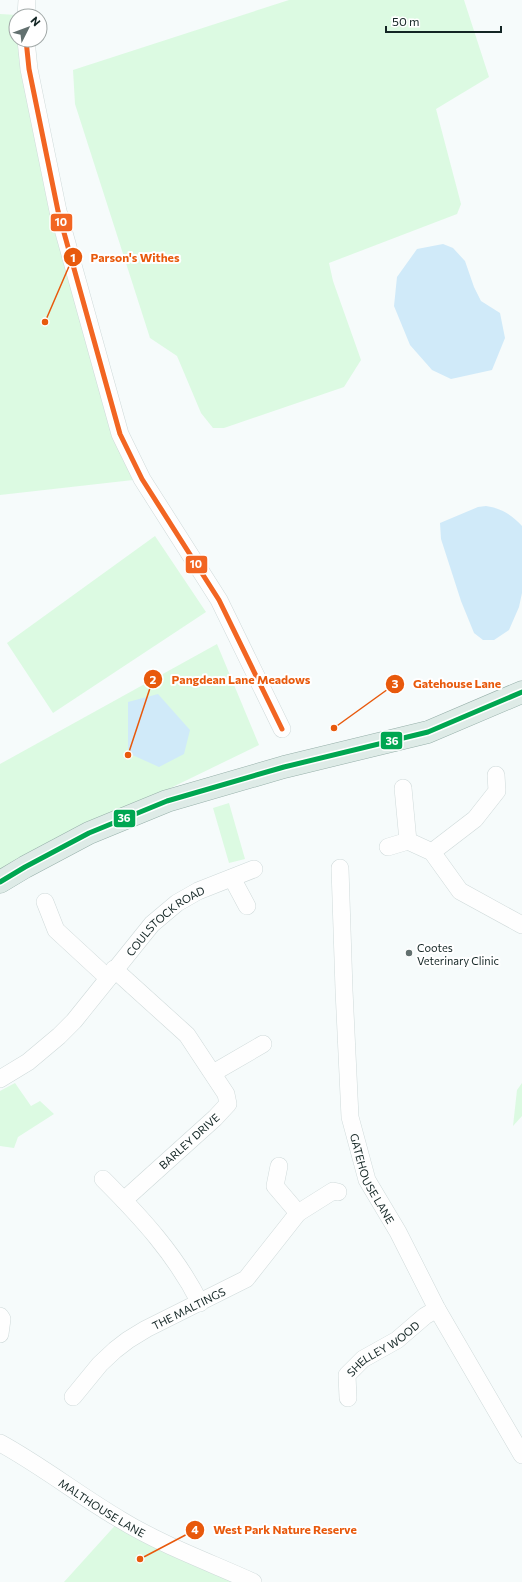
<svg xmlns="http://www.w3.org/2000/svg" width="522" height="1582" font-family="Commissioner,sans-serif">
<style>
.green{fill:#dcfae2}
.water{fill:#d0eaf9}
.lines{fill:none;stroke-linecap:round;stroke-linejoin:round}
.minor-casing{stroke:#cfdada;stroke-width:18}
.primary-casing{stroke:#97b0aa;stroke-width:23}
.minor{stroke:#fefefe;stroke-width:17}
.primary{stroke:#deebe7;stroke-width:22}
.bus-1-casing{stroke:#fff;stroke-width:8}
.bus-2-casing{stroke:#fff;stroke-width:8}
.bus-1{stroke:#00a651;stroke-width:5}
.bus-2{stroke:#f26522;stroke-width:5}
.poi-dot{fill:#62706f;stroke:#fff;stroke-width:1.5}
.labels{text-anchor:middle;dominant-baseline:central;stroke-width:4;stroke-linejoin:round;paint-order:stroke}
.street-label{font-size:11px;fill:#132524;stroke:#fff}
.poi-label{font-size:11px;fill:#132524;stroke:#fff;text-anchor:start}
.leader{fill:none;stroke:#e8590c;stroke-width:1.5}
.callout-dot{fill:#e8590c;stroke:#fff;stroke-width:1.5}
.mark-label{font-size:12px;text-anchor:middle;font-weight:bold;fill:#fff}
.callout-label{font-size:12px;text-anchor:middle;font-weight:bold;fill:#e8590c;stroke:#fff;stroke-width:4;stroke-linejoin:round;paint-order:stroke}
.line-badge{stroke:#fff;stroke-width:1.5}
.badge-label{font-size:11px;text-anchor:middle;font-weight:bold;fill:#fff}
</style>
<rect width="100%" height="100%" fill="#f6fbfb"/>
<path class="green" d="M289,0h175l25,77 -53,32 25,95 -4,10 -128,49 4,18 28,79 -17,27 -120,41h-11l-12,-15 -24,-57 -27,-18 -75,-234 -2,-34z
M0,14l17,1 -1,25h5l37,171 84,268 -142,16z
M155,536l51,76 -153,101 -46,-70z
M217,644l42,101 -259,126v-107z
M229,803l16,56 -16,4 -16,-55z
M15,1083l16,23 9,-5 14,13 -36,23 -4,11 -14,-2v-55z
M522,1083v33l-9,10 4,-36z
M120,1520l123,62h-179z"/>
<path class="water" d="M443,244l10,4 12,13 9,26 7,14 19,12 5,25 -13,32 -41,9 -19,-9 -22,-25 -16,-39 3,-29 20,-28z
M486,506c15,2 26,9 36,20v67l-3,14 -10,23 -15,10h-11l-9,-7 -13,-32 -20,-62 -1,-16 38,-16z
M158,694l32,36 -6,24 -25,13 -31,-14v-51z"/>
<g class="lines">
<g class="minor-casing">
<g id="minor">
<path d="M26,16l1,-16"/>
<path d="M26,40l3,29 29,142 62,223 22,45 77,121 63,129"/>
<path d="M403,788l5,53"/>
<path d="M388,847l20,-6 24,11 28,39 62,34"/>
<path d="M432,852l43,-33 22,-28 -1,-16"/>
<path id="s1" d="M340,868l4,122 6,127 17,63 31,52 39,77 85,146"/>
<path d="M232,878l15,28"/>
<path d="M45,902l11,28 52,48"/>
<path d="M114,969l73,66 39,59 2,10 -13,14 -91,82"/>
<path d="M213,1073l50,-29"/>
<path id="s2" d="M0,1079l28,-17 31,-26 15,-15 78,-97 25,-21 21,-12 56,-22"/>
<path d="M279,1166l-4,20 23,27"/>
<path d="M103,1179c38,38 73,76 97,124"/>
<path d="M0,1316l2,3 -2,15"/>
<path id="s3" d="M73,1397l27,-33 15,-14 13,-10 18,-11 100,-50 52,-66 35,-22 5,1"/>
<path id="s4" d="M348,1398l-1,-23 16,-16 34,-19 28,-24 12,-7"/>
<path id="s5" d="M0,1443c42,23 80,53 121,77 41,25 88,42 132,62"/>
</g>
</g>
<g class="primary-casing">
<path id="primary" d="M0,882l25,-15 64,-34 78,-32 117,-34 144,-35 94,-40"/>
</g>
<use href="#minor" class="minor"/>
<use href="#primary" class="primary"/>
<g class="bus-1-casing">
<path id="bus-1" d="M0,882l25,-15 64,-34 78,-32 117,-34 144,-35 94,-40"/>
</g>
<g class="bus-2-casing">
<path id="bus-2" d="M26,40l3,29 29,142 62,223 22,45 77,121 63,129"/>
</g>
<use href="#bus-1" class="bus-1"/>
<use href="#bus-2" class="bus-2"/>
</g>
<circle class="poi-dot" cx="409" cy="953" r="4"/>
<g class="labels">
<g class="street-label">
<text stroke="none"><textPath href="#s2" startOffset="231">COULSTOCK ROAD</textPath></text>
<text transform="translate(189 1141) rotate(-42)">BARLEY DRIVE</text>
<text stroke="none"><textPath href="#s1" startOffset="315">GATEHOUSE LANE</textPath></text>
<text stroke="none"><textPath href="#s3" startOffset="148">THE MALTINGS</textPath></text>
<text stroke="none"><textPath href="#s4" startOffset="68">SHELLEY WOOD</textPath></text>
<text stroke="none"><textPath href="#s5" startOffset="121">MALTHOUSE LANE</textPath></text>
</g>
<g class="poi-label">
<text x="417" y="947">Cootes<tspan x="417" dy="13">Veterinary Clinic</tspan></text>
</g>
</g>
<path class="leader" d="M45 322L73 257M128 755L153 679M334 728L395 684M140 1559L195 1530"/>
<g class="callout-dot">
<circle cx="45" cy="322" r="4"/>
<circle cx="128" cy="755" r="4"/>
<circle cx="334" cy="728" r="4"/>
<circle cx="140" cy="1559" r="4"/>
<circle cx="73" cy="257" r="10"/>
<circle cx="153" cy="679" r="10"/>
<circle cx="395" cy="684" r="10"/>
<circle cx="195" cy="1530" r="10"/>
</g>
<g class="mark-label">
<text x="73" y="262">1</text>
<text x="153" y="684">2</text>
<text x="395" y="688">3</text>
<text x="195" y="1534">4</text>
</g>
<g class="callout-label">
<text x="135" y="262">Parson's Withes</text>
<text x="241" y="684">Pangdean Lane Meadows</text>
<text x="457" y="688">Gatehouse Lane</text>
<text x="285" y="1534">West Park Nature Reserve</text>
</g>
<g class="line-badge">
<rect x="50" y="213" width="23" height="19" rx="4" fill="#f26522"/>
<rect x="185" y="555" width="23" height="19" rx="4" fill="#f26522"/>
<rect x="380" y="731" width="23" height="19" rx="4" fill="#00a651"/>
<rect x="113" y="809" width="23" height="19" rx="4" fill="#00a651"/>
</g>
<g class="badge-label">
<text x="61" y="226">10</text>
<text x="196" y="568">10</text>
<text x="392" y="745">36</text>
<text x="124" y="822">36</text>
</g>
<g transform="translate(28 28) rotate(48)"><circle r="19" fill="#ffffff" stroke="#a1a8a7"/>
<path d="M0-3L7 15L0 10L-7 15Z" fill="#62706f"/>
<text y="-6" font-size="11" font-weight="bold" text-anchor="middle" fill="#132524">N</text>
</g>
<path d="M386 26v6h115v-6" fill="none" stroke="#132524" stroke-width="2"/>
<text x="392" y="26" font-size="12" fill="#132524" stroke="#ffffff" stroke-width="3" paint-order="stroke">50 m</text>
</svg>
